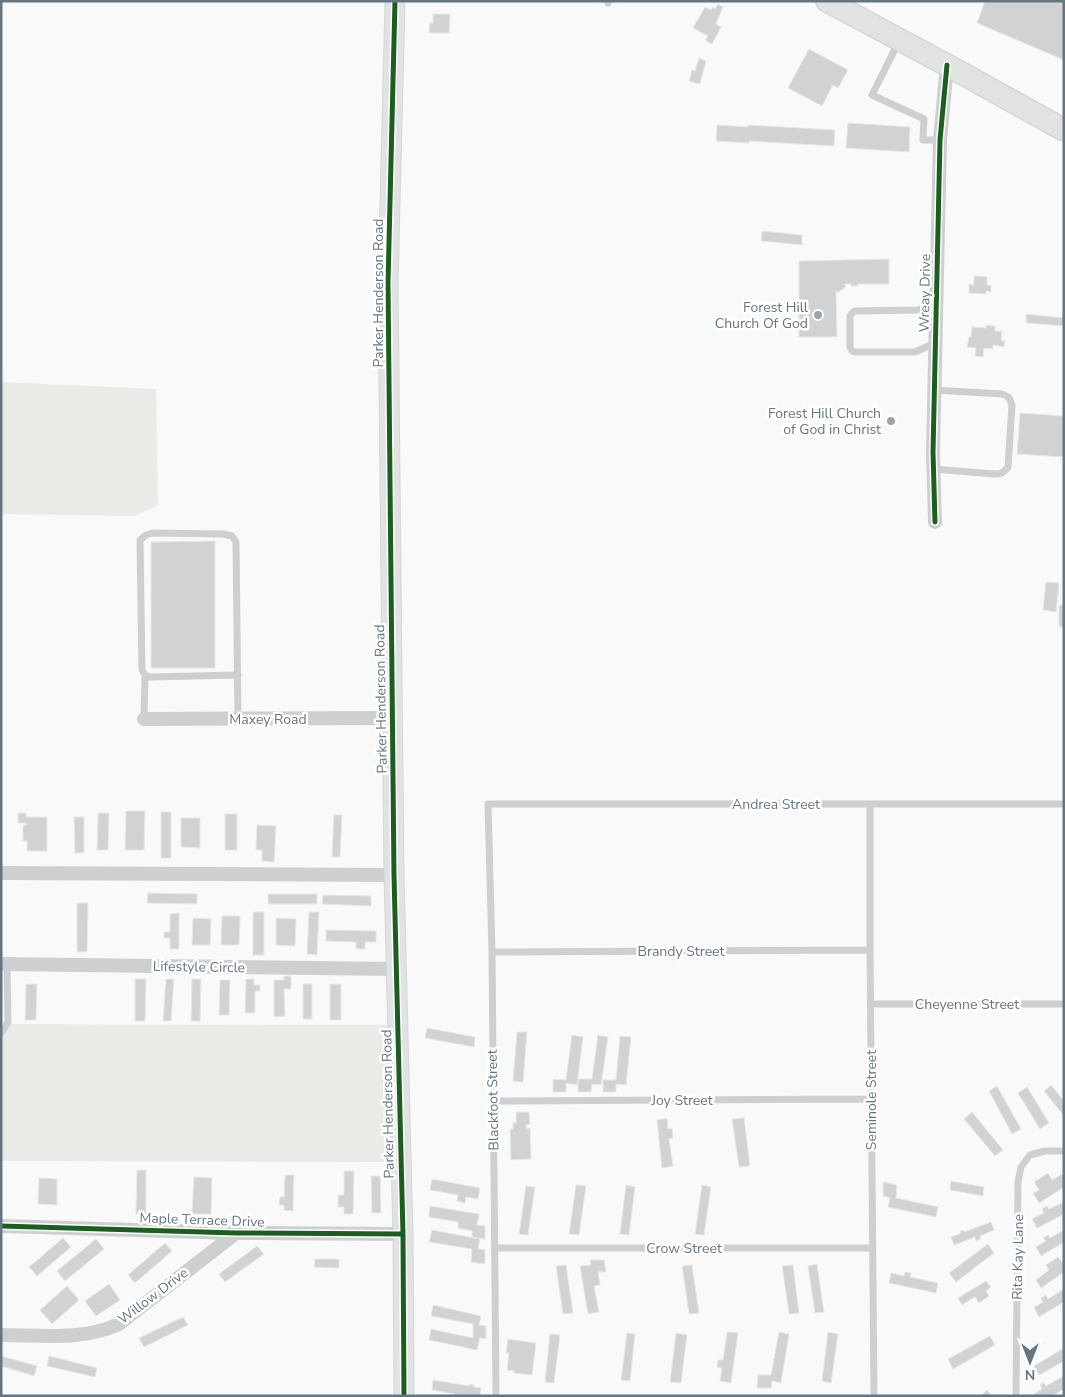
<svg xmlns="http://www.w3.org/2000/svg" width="1065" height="1397" font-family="'Nunito Sans',sans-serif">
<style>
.green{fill:#e8ebe6}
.building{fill:#d0d2d3;stroke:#e8e8e8}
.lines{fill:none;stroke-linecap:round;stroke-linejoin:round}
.secondary-casing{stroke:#d5d6d7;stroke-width:21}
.primary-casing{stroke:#d5d6d7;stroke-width:24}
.lane{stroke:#cecfd0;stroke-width:7}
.street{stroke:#cecfd0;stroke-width:14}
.secondary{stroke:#e1e2e2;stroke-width:19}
.primary{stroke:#e1e2e2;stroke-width:21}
.cycleway-casing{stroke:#fff;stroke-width:8}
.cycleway{stroke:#1b5e20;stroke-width:5}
.poi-dot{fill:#99a4ac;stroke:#fff;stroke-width:2}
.labels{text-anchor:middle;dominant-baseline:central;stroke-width:5;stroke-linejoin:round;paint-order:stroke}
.street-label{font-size:14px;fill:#657683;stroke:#fff}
.poi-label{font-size:14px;fill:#657683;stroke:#fff;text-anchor:end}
</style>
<rect width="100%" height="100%" fill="#f9f9f9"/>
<path class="green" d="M1,382l155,7 2,116 -23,11 -134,-2z
M1,1024l387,1 -1,137 -386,-1z"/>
<path class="building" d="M985,1h79v59l-87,-37z
M718,4l5,3 -7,17 5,3 -9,17 -7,-4 3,-4 -15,-8 12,-21 6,3 1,-3 3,2z
M433,14h17l-1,19h-20l1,-10h3z
M809,49l39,21 -10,18 -5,-3 -11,21 -34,-18z
M699,58l7,3 -6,23 -11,-3 3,-11 3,1z
M848,123l62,4 -1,25 -63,-4z
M717,125l31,2v-2l87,5 -1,16 -85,-5v2l-33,-2z
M762,231l40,4v10l-41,-4z
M889,259v25h-31v2h-7v-2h-7l2,2 -8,7 -2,-3 1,47h-38v-76z
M974,276l13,1v8h4v7l-5,-1v3l-17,-1v-9l5,1z
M1026,314l38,4v8l-38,-3z
M986,325l9,1v5h7l-1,10h4l-1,6 -11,-2v4l-9,-1 -1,9 -8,-1 1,-8 -9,-1 2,-10h2l1,-10 14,1z
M1020,413l44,3v41l-47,-3z
M215,541v127h-64v-126z
M1046,582l13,1 -3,29 -13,-2z
M1059,605h5v22h-5z
M126,811h19l-1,39h-19z
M161,812h10v46h-10z
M18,813h8v4h21v34h-20v-10h-4v-16h3v-2h-8z
M98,813h11l-1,37h-11z
M225,814h12v36h-12z
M334,815h8l-2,42h-8z
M74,817h10v36h-9z
M181,818h19v30l-19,-1z
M257,825l19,1 -2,36 -12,-1v-11h-6z
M148,893l49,1v10l-50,-1z
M268,894h49v10h-49z
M323,895l48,1v10l-49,-2z
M77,903h11l-1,49h-10z
M253,912h11v43h-11z
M309,912h10l-2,43 -10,-1z
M179,913v36h-9v-11h-6v-6h6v-18z
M222,916h18l-1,29h-18z
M193,918l18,1 -1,26h-18z
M276,918l20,1 -1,27 -19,-1z
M326,930l50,1v11h-11v7h-9v-7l-30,-1z
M284,976h7v13h-7l1,27 -11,1v-37h10z
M135,979h11l-1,42h-10z
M166,979h8l-3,42h-8z
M192,979h9l-1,42h-9z
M246,979h8v6h6v6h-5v22h-10z
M220,980h10l-1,35h-10z
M26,984h11l-1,36h-11z
M303,984h9v35h-9z
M330,984h11v36h-11z
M427,1028l48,9 -1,10 -49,-9z
M517,1032h10l-4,50 -10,-1z
M572,1035l11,2 -6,48 -11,-2v9h-13v-13l13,1z
M598,1035l10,2 -7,48 -9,-1 -1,8h-13v-13h14z
M620,1036l11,1 -5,48 -10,-1v8h-13v-12h13z
M1051,1085l13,16v15l-20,-25z
M997,1086l24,43 -9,5 -23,-43z
M1027,1087l22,36 -9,6 -22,-36z
M516,1112h13l1,12 -4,1v3h4l1,31 -20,1 -1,-31h3v-6h3z
M972,1112l31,38 -8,6 -31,-37z
M667,1118l1,11 4,-1 1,10 -4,1 4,27 -11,2 -5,-48z
M744,1118l6,48 -11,1 -7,-48z
M137,1170h9v44h-10z
M344,1171h10l-1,43h-9v-7h-6v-12h6z
M1048,1173l4,7 12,-7v14l-25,16 -6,-10 6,-3 -5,-8z
M285,1175h9l-1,36 -9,-1v-5h-5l1,-8h4z
M371,1176h9l1,37h-9z
M194,1177l18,1 -1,36h-19z
M39,1178l18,1v26l-19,-1z
M432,1179l48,9 -2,11 -12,-2 -1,6 -8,-2 1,-6 -28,-5z
M951,1181l33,6 -1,9 -33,-6z
M883,1182l14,3 -1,13 42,9 -2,10 -48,-10 2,-9 -7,-2z
M576,1185l10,1 -7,49 -10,-1z
M626,1185l9,2 -6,48 -9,-1z
M702,1185l9,2 -7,48 -9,-1z
M526,1186l9,1 -7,48 -9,-1z
M1064,1202v12l-27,14 -5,-9 12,-6 -2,-4 5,-3 2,3z
M430,1206l49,8 -2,11 8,1v13l-13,-2v-6l-14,-3v-6l-29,-5z
M991,1222l3,8 -14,6 1,3 -5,2 -1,-4 -21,8 -3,-8 9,-3v-3l3,-1 1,2z
M432,1230l48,9 -2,10 7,1v14l-14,-2 1,-13 -43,-7z
M1064,1230v12l-23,14 -5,-9 10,-6 -3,-3 5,-3 2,3z
M63,1238l8,9 -34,29 -8,-9z
M96,1239l8,10 -39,32 -8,-10z
M165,1243l7,8 -37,32 -7,-8z
M988,1244l6,9 -38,29 -7,-9z
M257,1246l7,8 -39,28 -6,-8z
M1058,1257l4,5 2,-1v11l-23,16 -5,-8 13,-10 -3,-5z
M315,1259h24v9l-25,-1z
M590,1260h14l2,12h-8l2,13 -6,1 5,26 -11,2 -8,-48 11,-1z
M817,1264l7,48 -9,1 -7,-47z
M566,1265l7,48 -10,1 -7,-48z
M692,1265l7,48 -10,1 -7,-48z
M793,1265l6,48 -10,1 -7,-48z
M905,1272l6,1 -1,4 28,6 -2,10 -47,-10 2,-10 13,3z
M986,1281l5,6 -5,4 3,5 -10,7 -4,-6 -13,8 -4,-7z
M109,1284l11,16 -24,16 -11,-15z
M67,1286l12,14 -27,24 -12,-14z
M1064,1289v13l-25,15 -5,-10 9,-5 -2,-4 5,-3 2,4z
M433,1305l48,11 -2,9 7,1v13l-6,-1 -3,12 -48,-10 2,-11 42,9v-14l-42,-8z
M183,1317l5,8 -44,22 -5,-9z
M727,1332l11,1 -7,50 -11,-2 2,-13 -5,-1 1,-7h5z
M779,1332l10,2 -8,49 -9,-2 -1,7h-14l1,-13h13z
M828,1332l10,2 -7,49 -9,-2z
M627,1333l8,1 -5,47 -9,-1z
M676,1333l11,2 -6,48 -11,-1z
M550,1334l10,1 -6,48 -9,-1z
M990,1336l5,9 -42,24 -5,-10z
M508,1339l28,4 -4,32 -18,-2v-2l-7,-1 2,-17h-3z
M1064,1348v13l-25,14 -5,-9z
M1,1356l36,10 -3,10 -33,-10z
M49,1356l48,12 -2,9 -48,-11z
M1064,1376v13l-12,7h-21l11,-7 -2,-4 4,-2 2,3z
M433,1380l36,6v-2l5,1v2l7,1 -1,8h-26v-2l-22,-4z
M987,1390l5,6h-11z"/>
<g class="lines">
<g class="secondary-casing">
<path id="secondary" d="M395,1l-7,282 6,592 9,359 1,162"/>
</g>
<g class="primary-casing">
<path id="primary" d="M827,1l120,64 117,65"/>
</g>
<path class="lane" d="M608,3v-2
M898,43l-26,52 52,24 -1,21h17
M935,343l-20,9h-60l-3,-1 -2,-4v-31l2,-3 3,-2 62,-1 19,-3
M933,469l61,5c7,0 10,-1 14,-7l4,-62c-2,-6 -3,-9 -10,-11l-68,-4
M238,675l-88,2 -5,-2 -3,-5 -2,-130 6,-5 6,-2 71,1 9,2 4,6 2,177
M144,719l1,-44
M870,804v146l4,446
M492,952l378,-2
M871,1004h193
M1,1033l7,-11 -1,-57
M493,1101l378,-2
M495,1248h377
M496,1396l-4,-444 -4,-148h576
M1016,1396l2,-214 3,-15 9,-12 15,-4h19"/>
<path class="street" d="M935,522l-2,-70 7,-312 7,-75
M144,719l249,-1
M1,873l393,2
M1,964l395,5
M1,1226l235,7 167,1
M1,1335c39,0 82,6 118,-11l117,-91"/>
<use href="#secondary" class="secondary"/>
<use href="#primary" class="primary"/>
<g class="cycleway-casing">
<path id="cycleway" d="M395,1l-7,282 6,592 9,359 1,162
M935,522l-2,-70 7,-312 7,-75
M1,1226l235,7 167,1"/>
</g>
<use href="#cycleway" class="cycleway"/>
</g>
<g class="poi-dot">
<circle cx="818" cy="315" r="5"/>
<circle cx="891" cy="421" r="5"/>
</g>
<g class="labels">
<g class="street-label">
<text transform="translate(378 293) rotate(-90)">Parker Henderson Road</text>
<text transform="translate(925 293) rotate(-89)">Wreay Drive</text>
<text transform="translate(381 699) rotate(-91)">Parker Henderson Road</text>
<text x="268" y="719">Maxey Road</text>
<text x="776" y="804">Andrea Street</text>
<text x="681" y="951">Brandy Street</text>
<text transform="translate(199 967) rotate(1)">Lifestyle Circle</text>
<text x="967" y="1004">Cheyenne Street</text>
<text transform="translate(493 1100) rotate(-91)">Blackfoot Street</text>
<text x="682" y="1100">Joy Street</text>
<text transform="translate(871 1100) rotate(-90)">Seminole Street</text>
<text transform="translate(388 1104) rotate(-91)">Parker Henderson Road</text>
<text transform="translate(202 1220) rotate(2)">Maple Terrace Drive</text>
<text x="684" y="1248">Crow Street</text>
<text transform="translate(1018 1257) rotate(-89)">Rita Kay Lane</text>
<text transform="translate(153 1296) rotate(-37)">Willow Drive</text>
</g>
<g class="poi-label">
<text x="808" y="307">Forest Hill<tspan x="808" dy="16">Church Of God</tspan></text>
<text x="881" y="413">Forest Hill Church<tspan x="881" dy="16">of God in Christ</tspan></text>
</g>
</g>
<rect width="1065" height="1397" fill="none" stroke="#657683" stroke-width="5"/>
<g transform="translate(1030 1362) rotate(180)" stroke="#ffffff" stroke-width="4" paint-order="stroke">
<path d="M0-4L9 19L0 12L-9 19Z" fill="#657683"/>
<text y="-8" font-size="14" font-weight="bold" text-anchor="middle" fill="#657683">N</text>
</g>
</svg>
